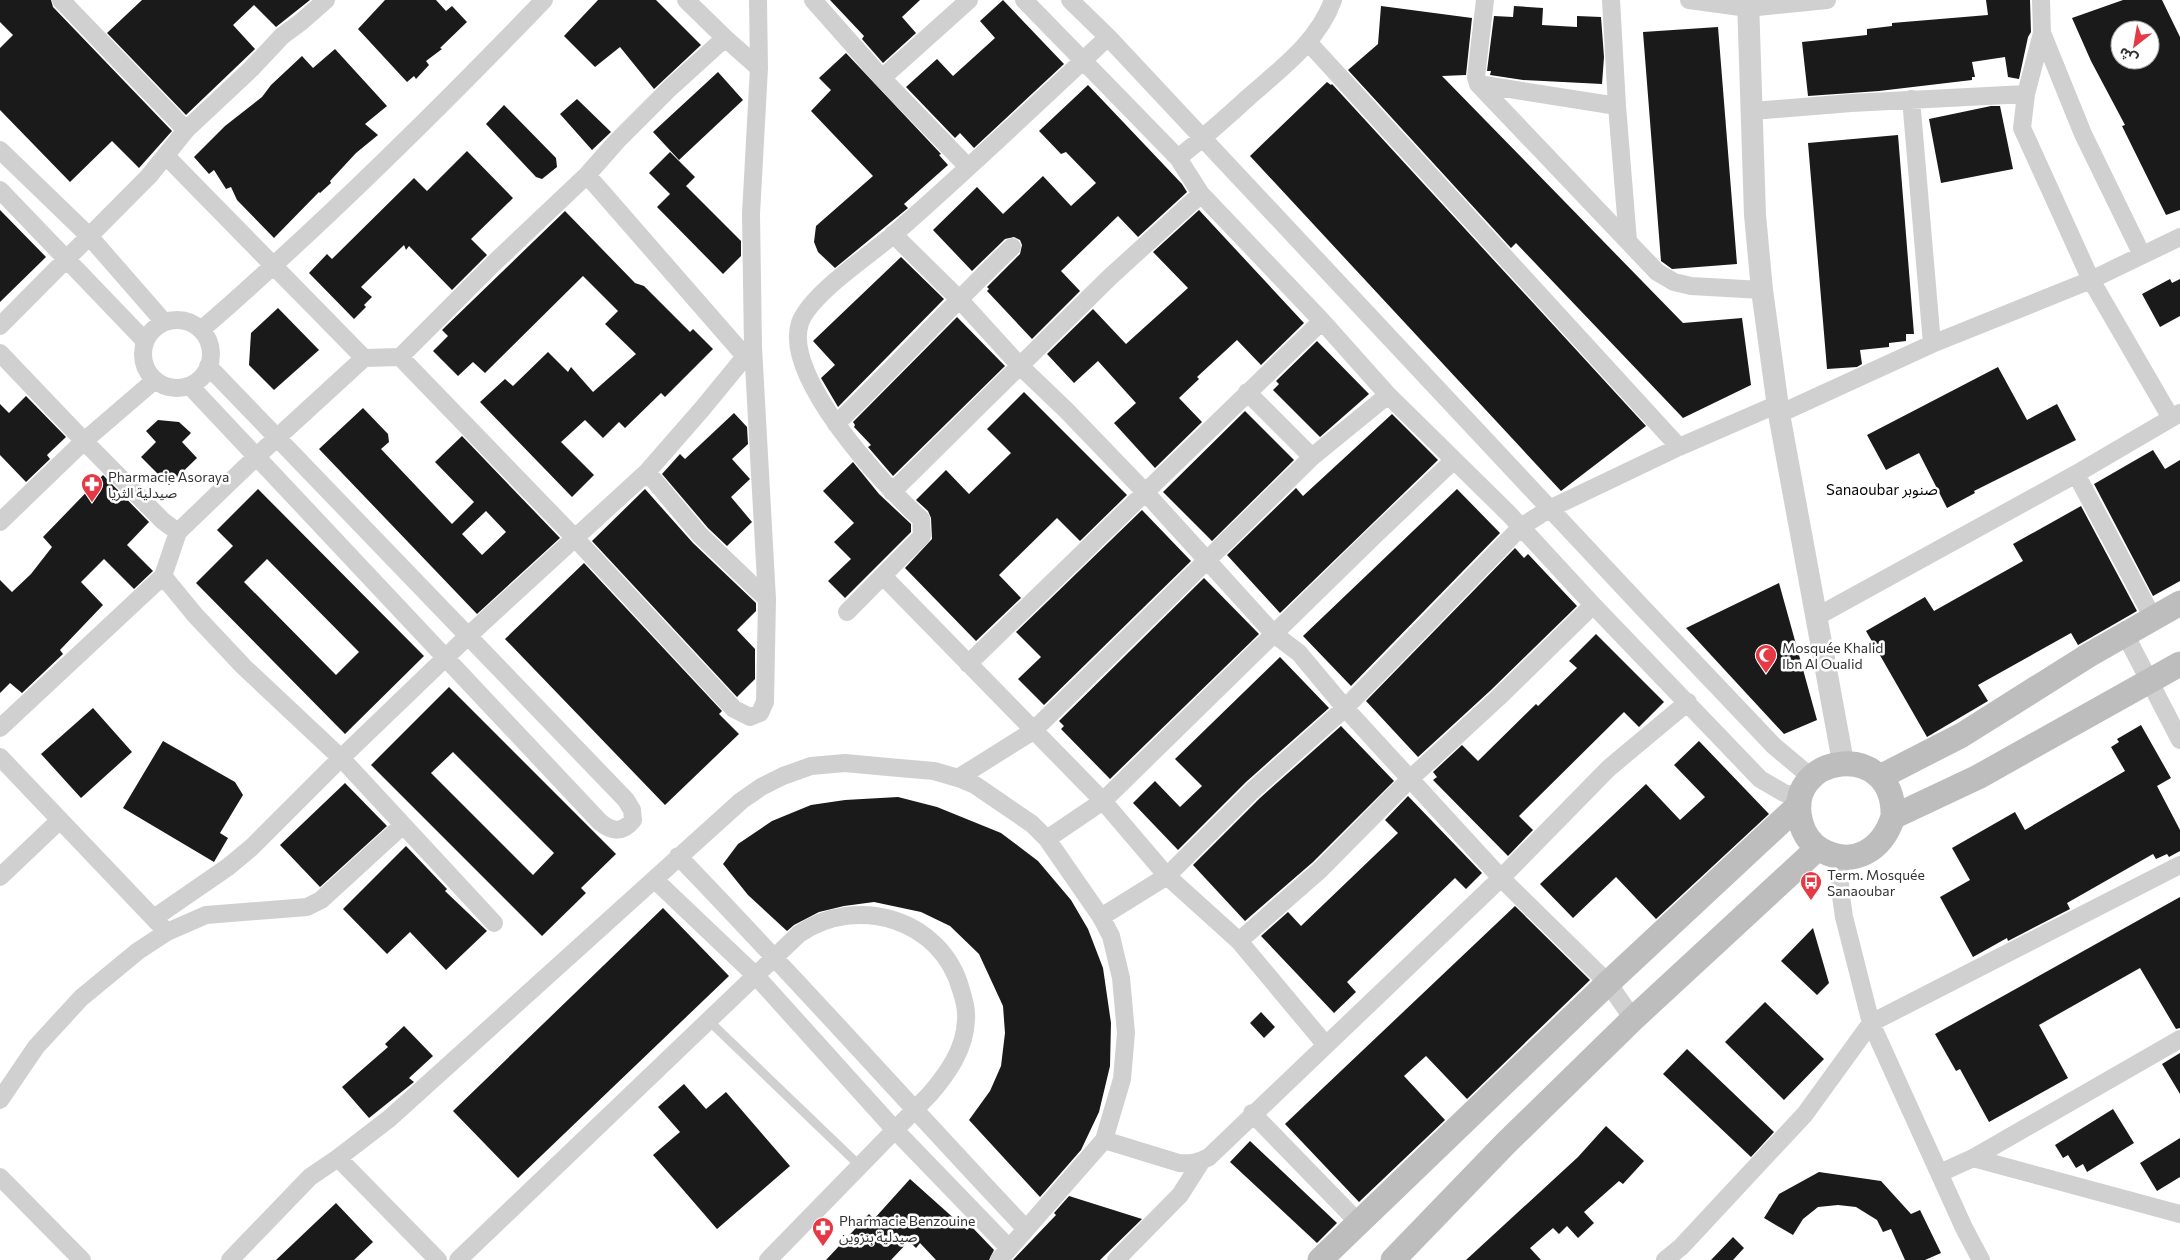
<svg xmlns="http://www.w3.org/2000/svg" width="2180" height="1260" font-family="Commissioner,'Noto Sans Arabic',sans-serif">
<style>
.building{fill:#1a1a1a;fill-rule:evenodd}
.lines{fill:none;stroke-linecap:round;stroke-linejoin:round}
.service{stroke:#d0d0d0;stroke-width:9}
.minor{stroke:#d0d0d0;stroke-width:18}
.tertiary{stroke:#d0d0d0;stroke-width:22}
.secondary{stroke:#bdbdbd;stroke-width:25}
.labels{text-anchor:middle;dominant-baseline:central;stroke-width:5;stroke-linejoin:round;paint-order:stroke}
.poi-label{font-size:14px;fill:#333;stroke:#fff;text-anchor:start}
.neighbourhood-label{font-size:15px;fill:#000;stroke:#fff}
</style>
<rect width="100%" height="100%" fill="#fff"/>
<path class="building" d="M0,0h51l2,7 119,124 -33,37 -27,-27 -42,41 -70,-72v-62l13,-13 -13,-13z
M142,0h168l-34,27 -22,-22 -21,20 22,24 -69,66 -79,-82z
M385,0h51l10,11 6,-5 15,16 -27,26 2,1 -16,12 3,4 -13,14 -2,-3 -7,6 -49,-53z
M598,0h58l45,45 -47,44 -34,-42 -25,20 -31,-31z
M830,0h90l-18,17 14,16 -33,30 -21,-24 2,-3z
M1003,0l61,64 -90,84 -14,-15 -5,5 -49,-51 31,-28 16,17 42,-38 -15,-17z
M1986,0h44l1,32 -3,5 -9,42 -11,-2 -3,-20 -33,5 3,15h-3v3l-93,11 -71,5 -6,-54 65,-7v-6l25,-3v-3l96,-8z
M2123,0h39l18,37v173l-14,5 -44,-89 3,-1 -34,-64 -19,-43zM2120,30h30v30h-30z
M1381,6l91,12 -6,57 -24,1 241,247 59,-5 9,67 -68,33 -167,-175 -5,5 -163,-178 30,-26z
M1514,6l29,2 -1,17 35,2v-11l24,1 3,40 -2,27 -79,-4 -33,-5 1,-4h-4l7,-55 19,1z
M1718,27l19,237 -65,5 -11,-8 -18,-229z
M335,49l52,57 -22,18 13,11 -22,18 -26,28 1,2 -11,10 -1,-1 -45,46 -37,-38 -6,-13 -5,2 -12,-19 -5,4 -15,-17 31,-31 37,-29 9,-12 31,-29 11,12z
M846,53l95,101 -2,1 9,10 -44,39 4,4 -73,60 -17,-16 -4,-10 2,-16 57,-50 -62,-65 20,-21 -12,-12z
M718,72l25,28 -64,60 -26,-28z
M1327,82l4,3 1,-1 314,342 -85,65 -311,-335z
M1088,85l94,99 5,8 -49,45 -20,-21 -57,55 19,20 -48,48 -45,-48 2,-2 -2,-2 33,-33 2,-9 -2,-5 -6,-3 -9,2 -33,32 -39,-41 44,-43 26,27 40,-38 28,30 25,-23 -30,-31 -5,2 -22,-23z
M577,99l34,33 -19,18 -32,-36z
M504,105l52,53 1,9 -15,12 -6,-2 -50,-53z
M1991,106h9l13,63 -72,14 -12,-64z
M1898,135l16,199h-8v7l-17,2v4l-29,3 2,14 -5,3 -30,2 -19,-226z
M467,151l46,47 -42,41 16,16 -35,35 -43,-44 -3,4 -2,-5 -43,42 11,10 -8,8 2,2 -12,12 -45,-46 18,-19 5,5 82,-81 13,13z
M670,152l25,25 -9,9 55,55v15l-18,18 -66,-67 13,-13 -21,-21z
M0,210l46,47 -46,45z
M1199,210l105,113 -43,42 -24,-25 -40,37 2,2 -20,19 23,24 -47,46 -41,-45 22,-20 -38,-42 -24,22 -27,-29 46,-45 33,35 62,-56 -35,-36z
M565,211l70,72 9,3 46,46 3,-3 20,20 -48,48 -4,-4 -36,35 -6,-6 -16,16 -18,-18 -24,22 33,33 -22,22 -92,-95 25,-23 8,7 35,-34 20,20 3,-5 22,25 43,-38 -31,-30 13,-13 -35,-35 -98,97 -12,-11 -15,14 -25,-25 15,-15 -6,-6z
M901,257l43,42 -106,108 -17,-29 14,-13 -22,-24z
M2170,279l2,4 8,-4v37l-20,11 -18,-33z
M278,308l41,42 -45,40 -25,-25 2,-32z
M957,317l48,49 -112,110 -25,-29 3,-2 -17,-18 1,-2 -2,-3z
M1317,341l52,53 -49,43 -47,-47 6,-6 -3,-3z
M1998,367l29,53 30,-16 19,36 -102,51 1,2 -28,15 -28,-55 -33,17 -19,-35z
M1024,392l103,103 -47,46 -23,-23 -58,57 22,23 -45,43 -71,-73 27,-29 -1,-21 -3,-7 -12,-11 30,-30 23,24 42,-41 -24,-24z
M26,396l40,41 -19,18 3,4 -24,23 -26,-27v-51l9,9z
M363,408l25,26 1,8 -8,7 71,75 22,-22 -39,-40 27,-26 98,102 -83,76 -158,-165zM486,511l20,21 -24,23 -20,-21z
M1245,411l49,49 -82,81 -49,-49z
M734,413l13,14 1,17 -16,15 18,20 -19,18 21,25 -25,24 -19,-18 -46,-54 18,-20 5,5z
M1392,414l46,46 -158,153 -53,-58 69,-67 7,8z
M158,420l21,2 12,11 -9,9 15,16 -28,27 -28,-28 15,-15 -10,-11z
M2153,450l12,19 15,-9v121l-27,15 -59,-112z
M853,462l26,32 32,30v8l-66,66 -17,-17 23,-22 -17,-17 20,-19 -31,-32z
M103,475l46,47 -22,23 26,26 -19,18 -30,-30 -23,23 22,23 -43,45 3,4 -41,39 -12,-10 -10,10v-113l12,12 19,-18 21,-27 -9,-10z
M258,489l166,167 -79,78 -149,-151 37,-37 -16,-16zM267,559l92,93 -23,23 -92,-93z
M645,489l48,54 63,60v8l-19,19 18,19v30l-18,18 -145,-156z
M1457,489l43,44 -149,153 -48,-50z
M2081,506l56,105 -59,34 -7,-12 -93,52 10,16 -61,36 -61,-106 59,-34 9,14 89,-50 -10,-17z
M1142,510l49,51 -147,144 -26,-26 23,-22 -25,-25z
M1515,548l9,10 4,-4 49,52 -86,84 -73,67 -52,-56z
M584,563l138,148 -3,3 20,20 -74,71 -160,-166z
M1204,578l55,56 -149,145 -49,-50 3,-3 -5,-5z
M1779,583l38,137 -33,14 -98,-106z
M1596,634l68,68 -25,25 -15,-15 -105,104 14,14 -25,26 -75,-76 4,-3 -4,-5 29,-27 16,16 58,-57 2,2 39,-38 -8,-7z
M1280,657l49,51 -83,74 -68,68 -45,-47 22,-22 25,26 22,-21 -27,-27z
M449,687l167,167 -35,34 5,5 -44,43 -171,-171zM453,752l101,101 -21,22 -102,-102z
M93,708l39,44 -51,46 -40,-44z
M2141,725l30,53 -14,8 23,44v21l-11,6 -2,-3 -11,5 -3,-5 -86,49 3,6 -62,32 -1,-3 -34,19 -33,-60 30,-17 -18,-32 63,-36 10,18 100,-59 -14,-24 8,-5 -2,-3z
M1341,726l53,55 -81,81 -68,59 -52,-56 67,-67z
M163,741l72,41 8,13 -23,38 8,5 -14,24 -91,-54z
M1699,741l70,73 -113,105 -40,-42 -43,41 -33,-34 106,-100 34,36 25,-23 -31,-32z
M345,783l42,43 -67,61 -40,-42z
M1408,796l74,77 -16,16 -11,-11 -108,104 9,10 -22,21 -73,-77 27,-24 13,14 97,-93 -13,-13z
M898,797l39,10 64,26 37,28 33,39 17,29 15,39 8,55 -1,43 -11,46 -18,38 -41,47 -71,-77 21,-29 11,-25 4,-33 -2,-27 -24,-52 -29,-28 -29,-14 -47,-10 -30,4 -25,6 -25,13 -7,6 -39,-36 -25,-31 15,-20 34,-23 39,-16 34,-5z
M406,846l41,43 -2,2 42,40 -41,39 -36,-38 -23,22 -44,-45z
M2180,897v131l-4,1 -36,-61 -101,57 29,53 -79,44 -29,-53 -4,2 -21,-37z
M1515,906l75,74 -123,119 -41,-43 -22,20 41,44 -86,82 -74,-78z
M663,908l66,68 -211,202 -65,-67z
M1813,928l16,55 -12,12 -36,-34z
M1765,1002l59,57 -40,41 -59,-58z
M1261,1012l14,15 -11,11 -14,-15z
M404,1026l29,30 -24,22 5,4 -45,36 -27,-31 46,-40 -3,-3z
M1687,1049l87,83 -23,25 -88,-83z
M2180,1053v41l-18,-30z
M684,1084l22,25 20,-17 64,74 -73,63 -64,-74 27,-23 -22,-25z
M2113,1109l21,34 -47,29 -4,-8 -7,4 -8,-13 -5,3 -8,-13z
M1606,1126l38,35 -21,23 -4,-3 -35,31 10,11 -16,15 -11,-12 -8,8 -6,-6 -23,20 11,12h-75l112,-103z
M2180,1138v39l-23,14 -17,-28z
M1250,1141l87,82 -20,20 -87,-81z
M1819,1172l62,9 30,33 9,-4 21,43 -16,7h-20l-14,-31 -8,3 -6,-12 -21,-13 -18,-2 -20,2 -15,12 -10,16 -29,-17 15,-24z
M910,1179l57,51 4,-4 23,24 -5,10h-53l-16,-17 -4,5 -7,-7 -18,19h-65l43,-46 5,5z
M1069,1196l73,23 -42,41h-87l43,-45 -2,-2z
M336,1203l37,39 -19,18h-78z
M1733,1237l11,11 -11,12h-22z"/>
<g class="lines">
<path class="service" d="M709,1021l151,145"/>
<path class="minor" d="M61,0l125,130
M686,0l39,38 34,30
M813,0l69,78 86,89
M1024,0l154,158 23,36 121,127 66,74 121,119 84,91 167,174 24,14 16,4
M1070,0l38,37 533,569 133,140 37,31
M1485,0l-9,77 2,7 179,188 17,10 17,4 71,4
M1611,0l6,106 11,135
M1689,0l59,8 79,-8
M2041,0l1,33 -16,61 -4,34 69,152 80,138
M2042,33l41,101 59,121
M1308,42l371,405
M882,78l87,-78
M1478,84l139,22
M1911,99l21,245
M1753,111l98,-8 175,-9
M0,150l89,86 75,86
M166,156l198,202
M1178,158c25,-20 49,-41 73,-63 31,-27 68,-55 82,-95
M587,175l157,180
M0,190l145,151
M893,234l66,65 61,67 46,44 79,82 129,142 25,19 46,55 156,170 107,105 25,36
M143 354a34 34 0 1 1 68 0a34 34 0 1 1-68 0Z
M0,326l149,-150 37,-46 65,-61 31,-33 19,-14 25,-22
M201,330c120,-104 233,-216 343,-330
M0,353l84,88 79,80 15,11 -15,44 32,39 49,52 97,91 153,165
M400,357l175,181 159,171 16,8 10,-4 5,-11 2,-103 -14,-252 -2,-133 8,-146 -1,-68
M190,386l410,436c12,10 23,11 33,-2l-1,-10 -6,-10 -418,-434
M1247,392l65,65
M1779,414l153,-70 159,-64 89,-43
M836,424c60,-58 116,-119 176,-177
M647,472l53,63 67,64
M2076,474l77,144
M892,492l218,-215 91,-83
M0,522l84,-81 71,-61
M178,532l79,-76 107,-98 36,-1 94,-94 93,-88 30,-34 53,-53 55,-50
M883,576l220,225 64,75 72,65 86,103
M847,612l75,-76 -1,-17c-38,-34 -139,-143 -121,-196 10,-29 69,-67 93,-88 73,-64 144,-131 215,-198
M1816,617l260,-143 104,-61
M2125,634l55,106
M968,664l354,-343
M0,728l163,-152
M0,757l162,170
M958,778l75,-47 279,-274 76,-62
M1047,839l56,-38 271,-265 80,-76
M678,856c118,122 231,249 348,373
M1840,856v33l4,28 27,106 93,205 17,32
M0,877l60,-57
M655,880l101,96 139,154 114,118
M1101,917l66,-41 86,-86 92,-82 176,-181 28,-18 130,-62 99,-43
M154,918l74,-51 24,-20 89,-89 127,-122 179,-164 55,-63 51,-62
M1239,941l81,-71 91,-92 87,-80 95,-93
M0,1100l36,-53 45,-49 57,-47 29,-19 39,-17 101,-8 14,-7 82,-75
M1252,1113l106,109
M1104,1140l75,23c11,1 19,0 30,-6l292,-279 108,-110 79,-66
M338,1158l100,102
M1973,1158l207,56
M1940,1173l33,-15 207,-119
M0,1177l82,83
M230,1260l80,-83 28,-19 52,-40 351,-317 20,-14 22,-11 28,-10 34,-3 43,4 46,4 24,7 17,7 57,39 15,15 54,78 10,19 10,42 5,55 -4,46 -18,61 -105,120
M458,1260l341,-326c58,-40 143,-15 162,56 3,9 6,20 5,30 -1,29 -18,53 -36,74l-162,166
M1116,1260l64,-65 21,-33
M1665,1260l16,-13 124,-133 66,-91 309,-158"/>
<path class="tertiary" d="M1748,0l7,215 7,75 17,124 64,348"/>
<path class="secondary" d="M1880,777l82,-42 127,-80 91,-52
M1893,817c3,-80 -112,-63 -92,6 3,11 10,21 20,27 33,18 61,0 72,-33l85,-40 202,-113
M1320,1260l288,-277 191,-178
M1393,1260l113,-117 127,-124 185,-171"/>
</g>
<defs>
<g id="pharmacy-pin" transform="scale(1.125)"><path d="M0 17L-7.5 6A9.5 9.5 0 1 1 7.5 6Z" fill="#e63946" stroke="#fff"/><path d="M-2-6h4v4h4v4h-4v4h-4v-4h-4v-4h4Z" fill="#fff"/></g>
<g id="mosque-pin" transform="scale(1.125)"><path d="M0 17L-7.5 6A9.5 9.5 0 1 1 7.5 6Z" fill="#e63946" stroke="#fff"/><path d="M3.5-4.9A6 6 0 1 0 3.5 4.9A5 5 0 1 1 3.5-4.9Z" fill="#fff"/></g>
<g id="bus-pin" transform="scale(1.125)"><path d="M0 17L-7.5 6A9.5 9.5 0 1 1 7.5 6Z" fill="#e63946" stroke="#fff"/><path d="M-5-6H5V4H4V6H2V4H-2V6H-4V4H-5ZM-3.5-4V0h7V-4ZM-3.5 1.2v1.5H-2V1.2ZM2 1.2v1.5H3.5V1.2Z" fill="#fff"/></g>
</defs>
<g fill-rule="evenodd">
<use href="#pharmacy-pin" x="92" y="484"/>
<use href="#mosque-pin" x="1766" y="655"/>
<use href="#bus-pin" x="1811" y="882"/>
<use href="#pharmacy-pin" x="823" y="1228"/>
</g>
<g class="labels">
<g class="poi-label">
<text x="108" y="476">Pharmacie Asoraya<tspan x="108" dy="16">صيدلية الثريا</tspan></text>
<text x="1782" y="647">Mosquée Khalid<tspan x="1782" dy="16">Ibn Al Oualid</tspan></text>
<text x="1827" y="874">Term. Mosquée<tspan x="1827" dy="16">Sanaoubar</tspan></text>
<text x="839" y="1220">Pharmacie Benzouine<tspan x="839" dy="16">صيدلية بنزوين</tspan></text>
</g>
<g class="neighbourhood-label">
<text x="1882" y="489">Sanaoubar صنوبر</text>
</g>
</g>
<g transform="translate(2135 45) rotate(211)"><circle r="24" fill="#ffffff" stroke="#adadad"/>
<path d="M0-4L9 19L0 12L-9 19Z" fill="#e63946"/>
<text y="-8" font-size="14" font-weight="bold" text-anchor="middle" fill="#333333">ش</text>
</g>
</svg>
